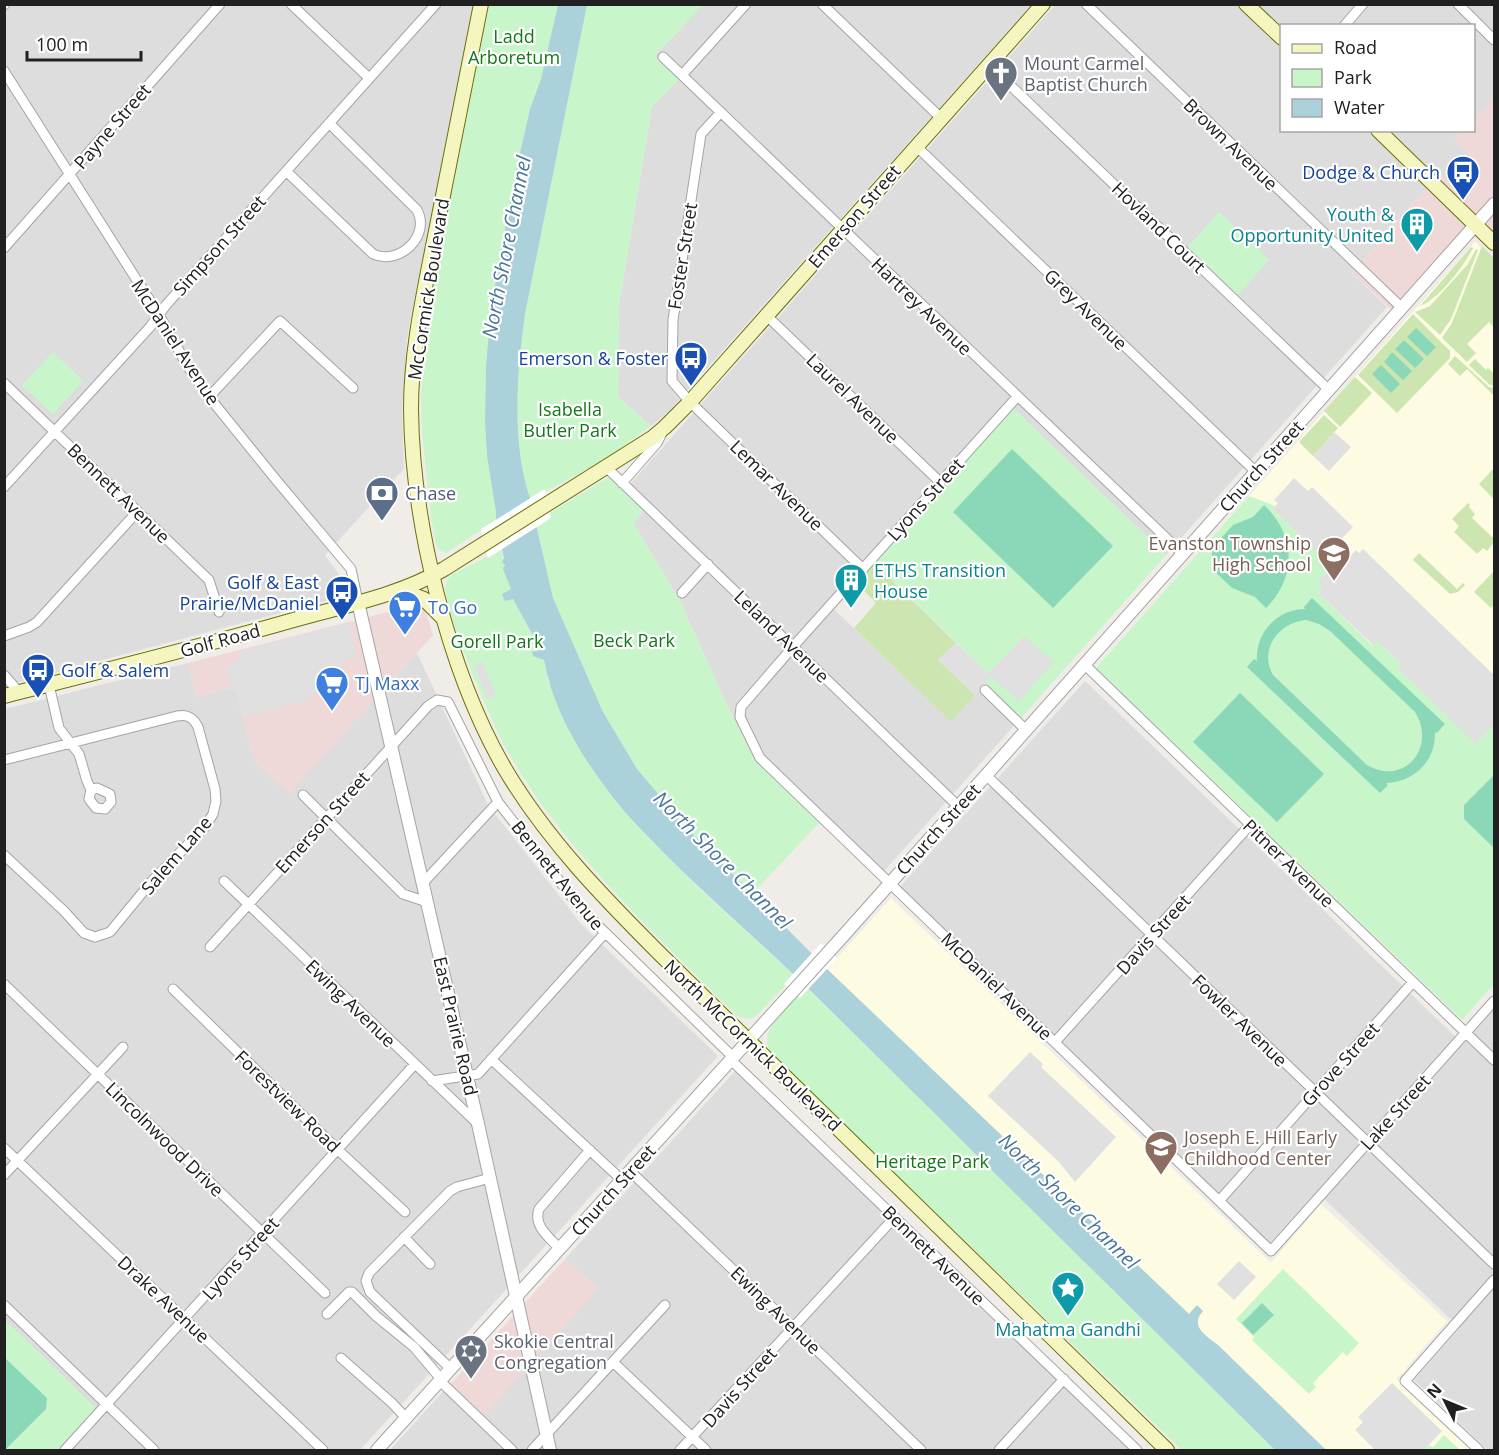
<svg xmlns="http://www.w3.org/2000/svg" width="1499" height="1455" font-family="'Open Sans',sans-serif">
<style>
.residential{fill:#dedddd}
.commercial{fill:#efd8d8}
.education{fill:#fdfce3}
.grass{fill:#cde6b1}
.park{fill:#c8f6ca}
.pitch{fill:#8bd8b8;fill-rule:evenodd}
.parking{fill:#e0e0e0}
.water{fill:#abd1da}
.pier{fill:#fff}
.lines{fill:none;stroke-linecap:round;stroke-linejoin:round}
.minor-casing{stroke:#a4a4a4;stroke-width:11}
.tertiary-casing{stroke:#a4a4a4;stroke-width:14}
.secondary-casing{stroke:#69700d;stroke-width:16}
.minor{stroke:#fff;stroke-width:9}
.tertiary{stroke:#fff;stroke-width:12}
.secondary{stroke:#f4f5bf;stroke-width:14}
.labels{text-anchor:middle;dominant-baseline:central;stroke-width:4.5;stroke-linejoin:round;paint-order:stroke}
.park-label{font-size:18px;fill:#147719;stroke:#fff}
.worship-label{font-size:18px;fill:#5b616d;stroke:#fff;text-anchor:start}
.street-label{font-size:18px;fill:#202020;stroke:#fff}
.transit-label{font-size:18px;fill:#164399;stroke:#fff;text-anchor:end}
.culture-label{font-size:18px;fill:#0d838f;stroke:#fff;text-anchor:end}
.service-label{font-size:18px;fill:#4e5e75;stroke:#fff;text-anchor:start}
.education-label{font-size:18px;fill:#785e54;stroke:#fff;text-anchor:end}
.shop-label{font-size:18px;fill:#366cbe;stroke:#fff;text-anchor:start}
.water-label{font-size:20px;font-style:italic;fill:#4c769a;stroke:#fff}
</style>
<rect width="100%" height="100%" fill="#f0ece7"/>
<path class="residential" d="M5,5h468l-66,333 -5,71 2,60 -79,86 15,21 4,20 -339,90z
M703,5h328l-362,406 -18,15 -33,-29 1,-92 33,-199 27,-27 -25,-23z
M1055,5h439v96l-20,23v-98h-192v104l186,1 5,26 -24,26 -10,-9 -87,99 35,34 -221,248 -153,-147 -179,201 117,113 33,-38 37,34 -144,161 -19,-22 -102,-95 -30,-59 -46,-102 -47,-78 -9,-32z
M417,653l71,152 94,120 136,131 -358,394h-355v-741l183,-46 9,34 34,-9 5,2 17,69 36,34z
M1085,681l378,363 31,-35v441h-6l-74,-70 46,-52 -143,-136 -47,51 -370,-356z
M735,1071l396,379h-741l57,-63 151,-98 -33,-30z"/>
<path class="commercial" d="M1494,97v146l-18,-18 -80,89 -44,-41 87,-99 10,9 23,-26 -18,-16 10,-10 10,-1v-10z
M423,603l10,32 -144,159 -36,-35 -17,-69 -4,2 -2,-4 -33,9 -9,-34z
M565,1259l33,30 -117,130 -33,-32z"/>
<path class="education" d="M1475,242l19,18v724l-32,36 -366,-352z
M891,898l380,365 50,-59 126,117 -41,47v3l-10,7 76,72h-146l-108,-105 -18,-14 -2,-3v-12l5,-5 -6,-5 -8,8 -362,-345z"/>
<path class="grass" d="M1482,246l12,12v69l-5,-5 -22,22 9,9 -9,9 -25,-24 10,-15z
M1471,247l2,1c-9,18 -34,51 -53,58z
M1476,249l2,1 -27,69 -11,16 -25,-23 15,-6 38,-42z
M1413,314l37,37v7l-53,55 -39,-38z
M1455,356l34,31 5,1v8l-27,-27 -7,7 -12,-12z
M1475,359l11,11 2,-2 6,6v12l-4,-1 -21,-20z
M1355,377l17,16 -32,34 -16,-16z
M1324,415l14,13 -25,28 -14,-14z
M1494,468v31l-15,-15z
M1468,503l2,2 -1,2 6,7 -3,4 20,19 2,-1v6l-7,9 -4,-3 -6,6 -23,-22 5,-6 -7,-7z
M1419,553l38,36 6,-6 2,2 -7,7 -8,2 -37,-34z
M874,563l82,80 -18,17 37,35 -24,27 -97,-94 22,-25 -19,-19z
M1494,571v33l-3,4 -17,-16z"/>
<path class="park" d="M489,5h69l-17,74 -11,30 -15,66 -24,133 -5,57 -1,57 2,34 9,56v8l-50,33 -7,-3 -3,-6 -5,-26 -9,-87 -1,-34 4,-67z
M587,5h116l-49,51 25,23 -27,27 -33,199 -1,92 33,29 -46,33 -60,33 -1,-3 -14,9c-19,-56 -13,-126 -5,-184z
M1219,212l50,48 -31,35 -50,-48z
M53,352l30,29 -30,33 -31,-29z
M1013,408l153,147 -145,163 -37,-34 7,-8 -117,-113z
M609,477l35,34 -11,12 47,78 46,102 30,59 64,60 -67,71 -65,-64 -51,-60 -34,-57 -50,-114 -16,-71 14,-9 -1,-5z
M1249,496l26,10 -2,3 59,57 -14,15 4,7 -4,5 54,52 6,-3 23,22 -3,5 79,74 17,-18v259l-32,36 -366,-352z
M502,549l3,21 6,19 -9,5 3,6 8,-2 28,53 -9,1 12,8 4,21 38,76 41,57 78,80 88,80 -8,10 1,1 -31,32 -9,2 -10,-4c-80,-81 -167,-159 -225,-258 -15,-25 -25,-52 -37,-79 -10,-26 -25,-64 -29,-91l3,-9 5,-4z
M808,989l467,461h-93l-355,-342 -56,-57c-15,-18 15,-41 27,-55l2,2z
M1283,1269l76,74 -12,13 -4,-4 -30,31 3,4 -7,7 -57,-54 2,-3 -18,-18z
M4,1319l92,89 -39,42h-52z
M1444,1435l16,15h-36l5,-5 4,2z"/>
<path class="pitch" d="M1416,328l20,19 -9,9 -20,-19z
M1404,340l20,19 -9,9 -20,-19z
M1392,352l20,19 -9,9 -19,-18z
M1381,365l19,19 -9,9 -19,-19z
M1012,449l101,97 -60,62 -100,-96z
M1264,505c32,30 33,72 2,103l-11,-11 -23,-9 -20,-19v-21l21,-23 20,-8z
M1312,598l133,126 -8,9 -2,-1c1,29 -21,50 -49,51l2,2 -8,8 -133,-126 7,-8 3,2c-2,-29 21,-52 48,-52l-1,-2zM1306,620l13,4 11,7 85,81c22,35 -11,75 -48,53l-94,-90c-15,-26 7,-53 33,-55z
M1240,693l84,81 -47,48 -84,-80z
M1494,775v73l-30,-29v-14z
M1262,1303l12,12 -21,20 -11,-12z
M4,1357l43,41 -1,11 -41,41z"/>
<path class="parking" d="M1334,432l17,15 -22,24 -16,-15z
M1294,478l14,13 4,-4 41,40 -30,31 -50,-49 5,-6 -4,-3z
M1363,549l131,126v50l-18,19 -78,-75 3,-5 -23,-22 -5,3 -55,-52 4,-5 -4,-7 22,-24 5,4 11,-11 3,3z
M348,623l9,33 -15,5 -2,7 -34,33 -63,16 -7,-27 -4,2 -6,-25 15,-9 -1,-6z
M1024,636l30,26 -35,39 -28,-24 -16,18 -37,-35 18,-17 32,30z
M482,661l14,35 -9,3 -13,-34z
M1030,1052l13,12 -2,3 75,70 -41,45 -16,-20 -71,-66z
M1239,1261l17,16 -22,23 -17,-16z
M1392,1383l50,48 -18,19h-49l-20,-20 8,-8 -5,-5z"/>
<path class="water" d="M558,5h29l-62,309c-8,58 -14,128 5,184l23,100 50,114 34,57 51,60 139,140 362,345 8,-9 6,6c-14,15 3,25 15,34l108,105h-51c-152,-150 -305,-301 -457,-452 -51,-50 -105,-96 -155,-146 -12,-13 -26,-26 -38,-40 -36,-43 -71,-96 -81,-152l-11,-4 -1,-4 9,-2 -28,-51 -8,2 -3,-7 9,-5 -8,-20 2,-4 -3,-3 2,-4 -8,-38v-8l-9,-56 -2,-34 1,-57 5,-57 24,-133 15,-66 11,-30z"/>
<path class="pier" d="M545,489l6,29 -63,40 -7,-29z
M821,943l16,15 -37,40 -16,-14z"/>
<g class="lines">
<g class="minor-casing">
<path id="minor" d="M291,4l78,74
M822,4l119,114
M1086,4l316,304
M1458,4l36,36
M4,5l1,-1
M1344,26l19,-22
M663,57l520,497
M989,65l340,325
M4,71l155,244 29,52 21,30 68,84 74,88 7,33
M682,75l64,-71
M721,112l-20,22 -28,186 -1,61 18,21 173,167
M916,146l340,326
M286,171l87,83c26,12 58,-18 44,-44l-88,-87
M4,248l216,-244
M766,315l174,167
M4,383l205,197 10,32
M209,397l71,-76 73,67
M1017,397l-218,243 -58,67 -1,10 20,41 511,493 223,-250
M606,467l352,339
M622,483l35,-40 6,-12
M4,487l146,-160 16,-22 270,-301
M682,593l26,-29
M4,636l25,-9 8,-5 100,-110
M1084,664l410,396
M4,675l15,17
M49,685l10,43 20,26 8,27 4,9
M985,690l41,40
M4,760l173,-44c10,-2 16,1 21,11l17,62 1,12 -3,13 -8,13 -53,54 -42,51 -15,5 -11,-4 -20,-22 -60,-56
M986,775l508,489
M97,788l13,6 1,8 -6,7 -9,-1 -7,-9 2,-9z
M303,795l100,99 24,8
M224,881l254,243
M423,883l75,-81
M210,947l218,-241 9,-6 11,2 50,100 84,108 151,147
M4,984l321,309
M173,989l165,161 67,62
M1055,1042l195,-217
M491,1059l131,121
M731,1060l406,390
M432,1081l46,-7 127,-141
M4,1148l319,302
M630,1171l291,279
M4,1175l119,-128
M1219,1201l194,-219
M404,1237l26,27
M560,1249c-11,-12 -27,-23 -21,-40l51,-59
M4,1305l150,145
M327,1314l22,-22h3l24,24 38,31 27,32
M341,1358l51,45 14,15
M613,1362l93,88
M451,1369l-81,-77 -4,-11 3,-8 81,-82 7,-4 33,-9
M440,1381l72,69
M65,1450l350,-386
M532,1450l133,-145
M680,1450l215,-233
M999,1450l65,-71
M1479,1450l-74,-69 89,-101"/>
</g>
<g class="tertiary-casing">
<path id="tertiary" d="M358,602l120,522 72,326
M377,1450l467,-515 650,-731"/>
</g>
<g class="secondary-casing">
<path id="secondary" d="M481,4c-16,78 -31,155 -46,232 -11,57 -24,114 -24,173 1,113 37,262 94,360 42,71 99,129 157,187 35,34 70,69 106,104 133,130 266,260 399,390
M1246,4l36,34
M1378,130l116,113
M400,590l24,9 18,18
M4,696c98,-25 196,-49 293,-77 50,-14 103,-24 147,-50l208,-131 13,-11 25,-25 353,-398"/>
</g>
<use href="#minor" class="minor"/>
<use href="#tertiary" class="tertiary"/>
<use href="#secondary" class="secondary"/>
</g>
<defs>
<g id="church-pin" transform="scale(1.725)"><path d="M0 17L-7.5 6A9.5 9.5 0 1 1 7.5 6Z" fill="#6b7280" stroke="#fff"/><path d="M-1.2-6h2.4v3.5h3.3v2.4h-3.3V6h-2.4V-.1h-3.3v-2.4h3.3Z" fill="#fff"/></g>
<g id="bus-pin" transform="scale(1.725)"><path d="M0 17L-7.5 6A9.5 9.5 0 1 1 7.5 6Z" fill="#1a4fb4" stroke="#fff"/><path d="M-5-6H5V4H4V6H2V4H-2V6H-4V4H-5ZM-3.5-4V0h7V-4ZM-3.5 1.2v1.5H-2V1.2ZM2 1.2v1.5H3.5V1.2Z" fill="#fff"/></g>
<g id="building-pin" transform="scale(1.725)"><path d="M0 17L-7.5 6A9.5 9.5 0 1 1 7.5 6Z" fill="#0f9aa8" stroke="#fff"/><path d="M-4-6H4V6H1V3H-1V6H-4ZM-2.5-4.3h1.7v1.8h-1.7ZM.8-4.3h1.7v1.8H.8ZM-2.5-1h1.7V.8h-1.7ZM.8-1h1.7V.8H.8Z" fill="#fff"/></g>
<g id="bank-pin" transform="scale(1.725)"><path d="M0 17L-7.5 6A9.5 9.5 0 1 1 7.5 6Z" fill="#5c6f8a" stroke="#fff"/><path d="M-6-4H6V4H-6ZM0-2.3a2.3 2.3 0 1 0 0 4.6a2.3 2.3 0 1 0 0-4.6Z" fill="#fff"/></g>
<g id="school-pin" transform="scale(1.725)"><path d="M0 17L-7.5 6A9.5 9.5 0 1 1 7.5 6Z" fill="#8d6e63" stroke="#fff"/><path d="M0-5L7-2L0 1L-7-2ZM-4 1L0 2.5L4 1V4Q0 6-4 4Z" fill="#fff"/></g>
<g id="supermarket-pin" transform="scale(1.725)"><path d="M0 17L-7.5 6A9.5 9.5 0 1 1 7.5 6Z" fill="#3f7fe0" stroke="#fff"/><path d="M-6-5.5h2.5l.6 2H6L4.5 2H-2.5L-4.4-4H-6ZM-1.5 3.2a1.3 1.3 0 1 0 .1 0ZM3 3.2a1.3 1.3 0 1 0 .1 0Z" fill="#fff"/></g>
<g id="sight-pin" transform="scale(1.725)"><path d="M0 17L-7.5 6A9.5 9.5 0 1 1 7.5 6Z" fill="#0f9aa8" stroke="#fff"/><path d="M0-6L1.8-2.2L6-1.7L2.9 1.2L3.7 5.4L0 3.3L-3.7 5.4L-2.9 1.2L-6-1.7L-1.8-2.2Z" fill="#fff"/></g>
<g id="synagogue-pin" transform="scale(1.725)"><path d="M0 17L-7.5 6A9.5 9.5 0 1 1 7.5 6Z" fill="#6b7280" stroke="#fff"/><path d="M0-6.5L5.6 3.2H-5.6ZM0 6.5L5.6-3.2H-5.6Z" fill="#fff"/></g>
</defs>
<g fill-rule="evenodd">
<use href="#church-pin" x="1001" y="73"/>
<use href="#bus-pin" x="1463" y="172"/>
<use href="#building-pin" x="1417" y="224"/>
<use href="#bus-pin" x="691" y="358"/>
<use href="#bank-pin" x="382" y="493"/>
<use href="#school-pin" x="1334" y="553"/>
<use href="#building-pin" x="851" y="580"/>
<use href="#bus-pin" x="342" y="592"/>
<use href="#supermarket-pin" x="405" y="607"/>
<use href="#bus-pin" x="38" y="670"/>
<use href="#supermarket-pin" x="332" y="683"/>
<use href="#school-pin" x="1161" y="1147"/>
<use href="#sight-pin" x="1068" y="1288"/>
<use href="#synagogue-pin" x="471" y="1351"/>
</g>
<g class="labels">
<g class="park-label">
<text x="514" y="36">Ladd<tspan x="514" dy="21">Arboretum</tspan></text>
<text x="570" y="409">Isabella<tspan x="570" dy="21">Butler Park</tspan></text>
<text x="634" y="640">Beck Park</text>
<text x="497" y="641">Gorell Park</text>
<text x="932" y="1161">Heritage Park</text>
</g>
<g class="worship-label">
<text x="1024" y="63">Mount Carmel<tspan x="1024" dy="21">Baptist Church</tspan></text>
<text x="494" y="1341">Skokie Central<tspan x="494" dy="21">Congregation</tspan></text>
</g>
<g class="street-label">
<text transform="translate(112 126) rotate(-49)">Payne Street</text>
<text transform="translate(1231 144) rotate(44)">Brown Avenue</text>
<text transform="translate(854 216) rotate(-49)">Emerson Street</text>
<text transform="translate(1159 227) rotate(44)">Hovland Court</text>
<text transform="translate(219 245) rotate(-48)">Simpson Street</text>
<text transform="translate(682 256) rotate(-81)">Foster Street</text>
<text transform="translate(428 289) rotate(-81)">McCormick Boulevard</text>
<text transform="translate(922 306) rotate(44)">Hartrey Avenue</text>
<text transform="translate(1086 309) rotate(44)">Grey Avenue</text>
<text transform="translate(176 342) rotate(57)">McDaniel Avenue</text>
<text transform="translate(853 398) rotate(44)">Laurel Avenue</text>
<text transform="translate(1261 466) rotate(-48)">Church Street</text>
<text transform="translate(777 485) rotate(44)">Lemar Avenue</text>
<text transform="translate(119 493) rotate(44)">Bennett Avenue</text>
<text transform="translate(925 499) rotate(-48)">Lyons Street</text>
<text transform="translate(782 636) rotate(44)">Leland Avenue</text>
<text transform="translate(220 640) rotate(-15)">Golf Road</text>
<text transform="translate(322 822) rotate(-48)">Emerson Street</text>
<text transform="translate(938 829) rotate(-48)">Church Street</text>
<text transform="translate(176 855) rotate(-49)">Salem Lane</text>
<text transform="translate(1289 863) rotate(44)">Pitner Avenue</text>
<text transform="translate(558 875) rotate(51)">Bennett Avenue</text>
<text transform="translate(1153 934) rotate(-48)">Davis Street</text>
<text transform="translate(997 986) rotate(44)">McDaniel Avenue</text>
<text transform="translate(351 1003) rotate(44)">Ewing Avenue</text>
<text transform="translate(1240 1020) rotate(44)">Fowler Avenue</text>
<text transform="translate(456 1026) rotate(77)">East Prairie Road</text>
<text transform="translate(753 1045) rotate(44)">North McCormick Boulevard</text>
<text transform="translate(1340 1064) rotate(-48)">Grove Street</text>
<text transform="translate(288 1101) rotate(44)">Forestview Road</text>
<text transform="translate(1395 1112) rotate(-48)">Lake Street</text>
<text transform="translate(165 1139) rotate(44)">Lincolnwood Drive</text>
<text transform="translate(613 1190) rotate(-48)">Church Street</text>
<text transform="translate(934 1255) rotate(44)">Bennett Avenue</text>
<text transform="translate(240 1258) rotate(-48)">Lyons Street</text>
<text transform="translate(164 1299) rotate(43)">Drake Avenue</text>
<text transform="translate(776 1310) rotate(44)">Ewing Avenue</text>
<text transform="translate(739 1387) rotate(-48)">Davis Street</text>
</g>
<g class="transit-label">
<text x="1440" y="172">Dodge &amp; Church</text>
<text x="668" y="358">Emerson &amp; Foster</text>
<text x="319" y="582">Golf &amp; East<tspan x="319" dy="21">Prairie/McDaniel</tspan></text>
<text x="61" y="670" text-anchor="start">Golf &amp; Salem</text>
</g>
<g class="culture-label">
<text x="1394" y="214">Youth &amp;<tspan x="1394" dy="21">Opportunity United</tspan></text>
<text x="874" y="570" text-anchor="start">ETHS Transition<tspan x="874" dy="21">House</tspan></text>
<text x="1068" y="1329" text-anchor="middle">Mahatma Gandhi</text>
</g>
<g class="service-label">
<text x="405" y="493">Chase</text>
</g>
<g class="education-label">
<text x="1311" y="543">Evanston Township<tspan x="1311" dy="21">High School</tspan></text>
<text x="1184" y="1137" text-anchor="start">Joseph E. Hill Early<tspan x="1184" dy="21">Childhood Center</tspan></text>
</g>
<g class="shop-label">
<text x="428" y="607">To Go</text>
<text x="355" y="683">TJ Maxx</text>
</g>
<g class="water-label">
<text transform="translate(506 247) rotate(-79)">North Shore Channel</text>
<text transform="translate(723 860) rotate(45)">North Shore Channel</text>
<text transform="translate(1069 1201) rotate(44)">North Shore Channel</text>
</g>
</g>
<rect width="1499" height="1455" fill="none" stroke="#202020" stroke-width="12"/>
<rect x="1280" y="24" width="195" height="108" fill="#ffffff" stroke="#a6a6a6" stroke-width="1.5"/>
<rect x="1292" y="44" width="30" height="9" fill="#f4f5bf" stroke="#a6a6a6" stroke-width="1.5"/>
<text x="1334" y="54" font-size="18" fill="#202020">Road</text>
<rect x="1292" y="69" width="30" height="18" fill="#c8f6ca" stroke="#a6a6a6" stroke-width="1.5"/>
<text x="1334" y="84" font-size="18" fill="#202020">Park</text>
<rect x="1292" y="99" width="30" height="18" fill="#abd1da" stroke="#a6a6a6" stroke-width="1.5"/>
<text x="1334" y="114" font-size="18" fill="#202020">Water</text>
<g transform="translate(1445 1401) rotate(313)" stroke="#ffffff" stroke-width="4.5" paint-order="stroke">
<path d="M0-4.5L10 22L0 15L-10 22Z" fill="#202020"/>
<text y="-9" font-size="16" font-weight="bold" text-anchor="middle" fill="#202020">N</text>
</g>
<path d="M27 51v9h114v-9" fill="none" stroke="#202020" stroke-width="3"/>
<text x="36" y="51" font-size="18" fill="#202020" stroke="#ffffff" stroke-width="4.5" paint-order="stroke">100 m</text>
</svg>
